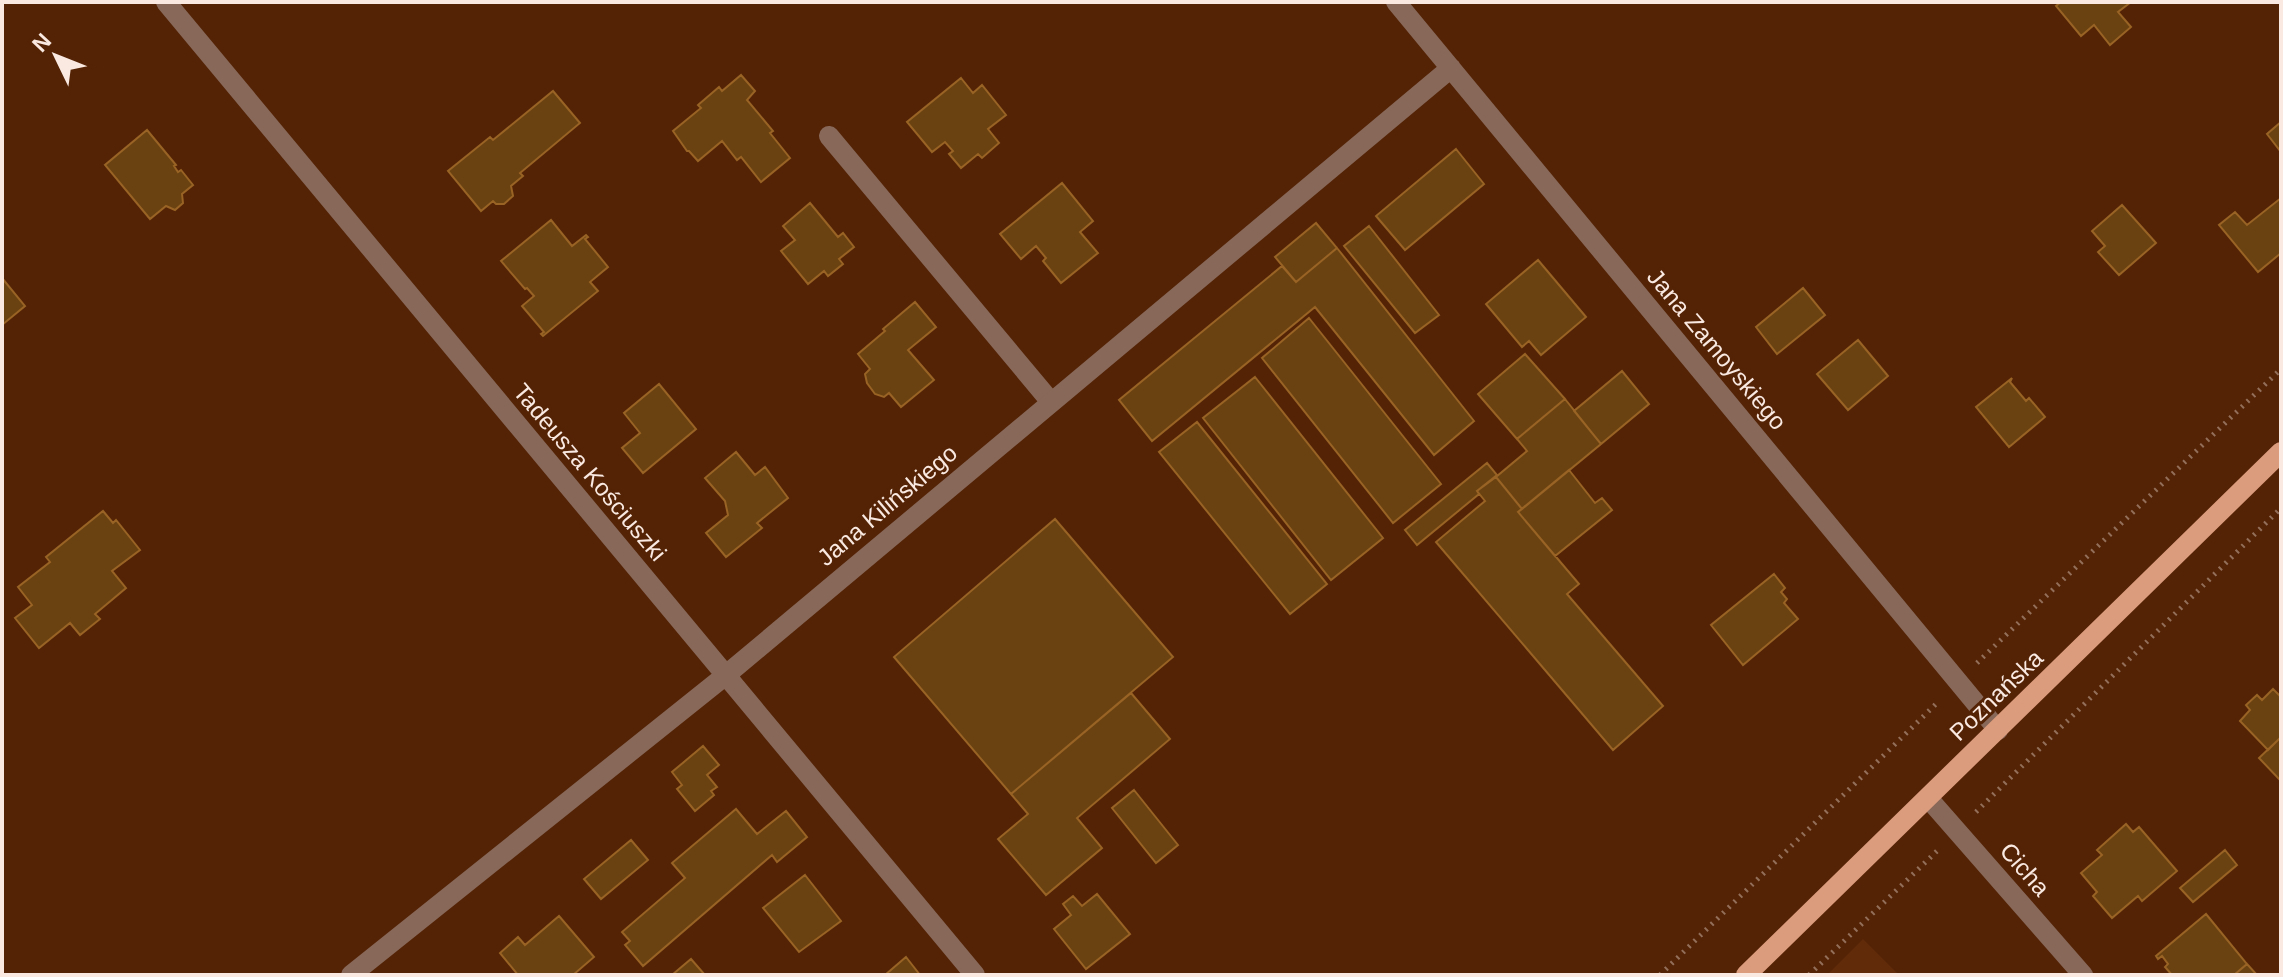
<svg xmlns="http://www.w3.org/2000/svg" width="2283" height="977" font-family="Arial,sans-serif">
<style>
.built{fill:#612b0a}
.building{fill:#6a4211;stroke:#986324;stroke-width:2}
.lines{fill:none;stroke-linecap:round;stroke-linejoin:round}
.path{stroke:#936f5a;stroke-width:5;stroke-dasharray:2 6;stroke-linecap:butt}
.service{stroke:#886859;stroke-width:20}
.minor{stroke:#886859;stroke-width:20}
.primary{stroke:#db9b7d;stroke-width:20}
.labels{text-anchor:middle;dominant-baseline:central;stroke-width:6;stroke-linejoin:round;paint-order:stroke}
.street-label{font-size:24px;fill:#f9e9e1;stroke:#542306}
</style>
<rect width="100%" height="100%" fill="#542306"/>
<path class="built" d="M1863,939l36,36h-72z"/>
<path class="building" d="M2061,2h70l-13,10 13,15 -21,18 -16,-20 -13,11 -25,-30z
M741,75l14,16 -8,9 26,31 -3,2 20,25 -29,24 -20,-25 -4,3 -15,-19 -24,20 -9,-10h-2l-14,-20 28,-23 -3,-3 21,-18 3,4z
M961,78l12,15 9,-8 24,30 -18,14 11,14 -17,15 -4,-4 -17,14 -12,-14 4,-3 -8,-9 -13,10 -25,-30z
M553,91l27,32 -60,50 3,3 -12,10 2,10 -9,8h-8l-3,-3 -12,10 -33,-40 42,-34 3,3z
M2281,122v30l-14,-18z
M147,130l29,35 -2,1 4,6 3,-2 12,15 -11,9 1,9 -8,7 -9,-4 -16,13 -45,-54z
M1456,149l28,35 -79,66 -29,-34z
M1062,183l31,38 -13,11 18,21 -37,30 -18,-22 3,-3 -10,-12 -15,13 -21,-25z
M2281,198v55l-23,19 -39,-47 16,-13 12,13z
M810,203l28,34 5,-4 11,14 -15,12 4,5 -15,12 -4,-5 -16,13 -27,-33 14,-11 -12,-14z
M2122,205l34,38 -37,32 -21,-23 7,-6 -13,-15z
M551,220l21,26 14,-11 2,2 -3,2 23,28 -18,15 8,9 -55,45 -2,-2 3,-2 -22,-26 12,-10 -7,-8 -2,1 -24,-28z
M1316,223l21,25 -41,34 -21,-25z
M1369,226l70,89 -24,18 -71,-87z
M1337,248l137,173 -40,34 -119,-148 -163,134 -33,-41 163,-134 14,16z
M1538,260l48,57 -45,38 -12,-14 -7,6 -36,-43z
M2,278l23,28 -23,19z
M1803,288l22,27 -48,39 -21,-27z
M915,302l21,25 -28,23 26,30 -33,27 -12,-14 -5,4 -9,-3 -8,-11 -2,-9 5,-5 -12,-15 27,-23 -2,-2z
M1309,318l132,166 -48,39 -131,-165z
M1858,340l30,36 -40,34 -31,-36z
M1525,354l40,45 -48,40 -39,-45z
M1622,371l27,33 -48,40 -27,-33z
M1255,377l128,161 -52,42 -128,-162z
M2012,378l-2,4 16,19 3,-3 16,19 -36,30 -33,-40z
M659,384l37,45 -53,44 -21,-25 18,-15 -16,-20z
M1565,399l36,45 -79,65 -26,-32 31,-26 -10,-12z
M1197,422l130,162 -37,30 -131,-162z
M736,452l19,23 10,-8 23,31 -31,25 5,5 -36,29 -20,-24 22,-18 -3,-14 -20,-23z
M1487,463l10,12 -20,16 2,3 -62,51 -12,-15z
M1569,470l26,33 7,-5 10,12 -57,46 -37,-44z
M1496,477l26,32 -4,3 61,72 -12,10 96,112 -50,44 -177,-208 49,-41 -8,-10z
M103,511l10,12 3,-3 24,30 -28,21 14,17 -31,26 5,5 -20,16 -10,-12 -31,25 -24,-30 17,-13 -14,-18 32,-25 -4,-5z
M1055,519l118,138 -162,137 -117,-137z
M1774,574l11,14 -4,4 6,7 -3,4 14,16 -55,46 -32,-40z
M2273,689l8,8v40l-13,13 -28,-29 10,-11 -4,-5 11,-10 5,5z
M1131,693l39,46 -93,79 25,30 -56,47 -48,-56 30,-25 -17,-20z
M2281,737v41l-1,2 -21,-22z
M703,746l16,19 -12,10 10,12 -6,4 3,4 -19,16 -18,-22 5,-4 -10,-13z
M1134,790l44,55 -22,18 -44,-55z
M736,809l21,25 29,-23 21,26 -30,25 -5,-7 -129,111 -18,-21 5,-4 -8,-9 63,-54 -13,-15z
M2126,824l7,8 6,-5 38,44 -35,30 -4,-5 -26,22 -19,-22 4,-4 -16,-19 21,-18 -5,-5z
M631,840l17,20 -47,39 -17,-20z
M2225,850l12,15 -44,37 -13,-14z
M805,875l36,46 -42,31 -36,-44z
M1097,894l33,40 -44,35 -32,-40 17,-14 -8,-11 10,-8 9,10z
M2206,914l41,50 -13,11h-62l-7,-8 3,-3 -6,-8 -4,3 -2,-3z
M559,916l35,41 -21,18h-55l-18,-22 18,-16 7,8z
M906,957l14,18h-35z
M691,959l14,16h-33z
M2247,964l10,11h-23z"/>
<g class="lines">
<path class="path" d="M1977,663l304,-294
M1976,812l305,-304
M1660,975l279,-274
M1809,975l129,-125"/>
<path class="service" d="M829,136l222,266"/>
<path class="minor" d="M166,2l809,973
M1396,2l602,728
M1928,798l155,177
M351,975l375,-300 725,-607"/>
<path class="primary" d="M1746,975l535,-523"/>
</g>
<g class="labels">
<g class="street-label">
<text transform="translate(1717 349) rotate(50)">Jana Zamoyskiego</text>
<text transform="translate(590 472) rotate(50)">Tadeusza Kościuszki</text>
<text transform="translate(887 505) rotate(-40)">Jana Kilińskiego</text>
<text transform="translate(1996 695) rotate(-44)">Poznańska</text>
<text transform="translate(2025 869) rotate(49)">Cicha</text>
</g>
</g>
<rect width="2283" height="977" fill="none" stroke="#f9e9e1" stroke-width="8"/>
<g transform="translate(56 56) rotate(313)" stroke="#542306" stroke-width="6" paint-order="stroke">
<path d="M0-6L14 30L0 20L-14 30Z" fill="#f9e9e1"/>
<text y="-12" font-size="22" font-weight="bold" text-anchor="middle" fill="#f9e9e1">N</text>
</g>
</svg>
